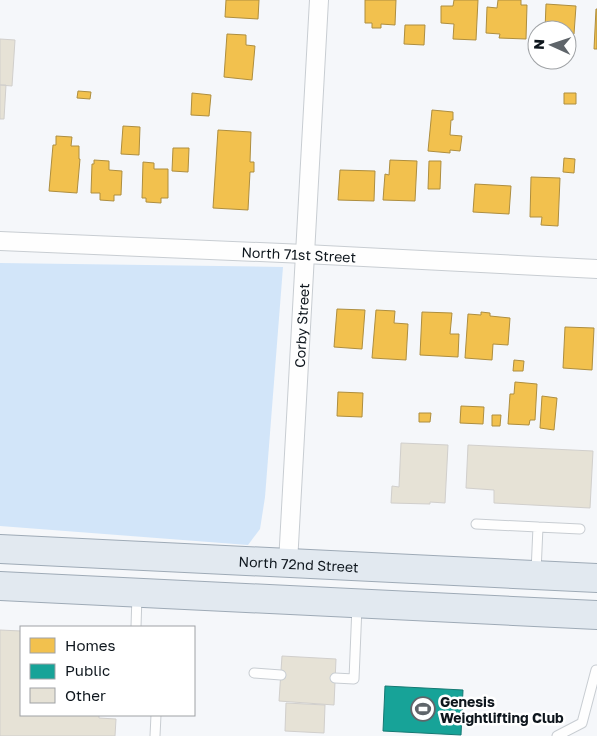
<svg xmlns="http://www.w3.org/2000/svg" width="597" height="736" font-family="'Golos Text',sans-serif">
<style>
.green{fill:#d2e5f9}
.homes{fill:#f2c14e;stroke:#ae8e3f}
.public{fill:#17a398;stroke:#147973}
.building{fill:#e6e2d6;stroke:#d1cfcc}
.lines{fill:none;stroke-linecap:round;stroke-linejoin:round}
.service-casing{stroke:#c8cdd2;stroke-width:11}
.minor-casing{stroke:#c8cdd2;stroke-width:20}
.primary-casing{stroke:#9eaab6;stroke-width:30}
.service{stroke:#fefefe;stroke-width:9}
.minor{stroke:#fefefe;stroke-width:18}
.primary{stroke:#e2e9f0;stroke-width:28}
.labels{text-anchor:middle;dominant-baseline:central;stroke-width:5;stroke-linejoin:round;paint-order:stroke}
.street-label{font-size:14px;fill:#0e161d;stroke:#fff}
.poi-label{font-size:14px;font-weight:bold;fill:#0e161d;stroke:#fff;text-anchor:start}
</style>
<rect width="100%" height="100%" fill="#f5f7fa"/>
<path class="green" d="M0,263l283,4 -18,230 -5,32 -12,16 -248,-19z"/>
<path class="homes" d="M226,0h33l-1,19 -33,-2z
M365,0h31l-1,25 -14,-1v4h-9v-5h-7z
M454,0h24l-2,40 -23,-1 1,-15 -13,-1v-17h12z
M498,0h23v5h6l-1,34 -27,-1 1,-4 -14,-1 1,-26 10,1z
M546,4l30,2 -2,28 -7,-1v-3h-22z
M596,9h1v40h-3z
M405,25h20l-1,20 -20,-1z
M227,34l19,1v10l9,1 -3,34 -28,-3z
M78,91l13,1 -1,7 -13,-1z
M192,93l19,2 -2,21 -18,-1z
M564,93h12v11h-12z
M432,110l21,2v8h-2l-1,15 12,1 -2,15 -10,-1v3l-22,-2z
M123,126l17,1 -1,28 -18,-1z
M218,130l33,2 -1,30h4v10h-4l-2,38 -35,-2z
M56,136l16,1 -1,9h8v13h1l-3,34 -28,-2 4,-46h3z
M173,148h16l-1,24 -16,-1z
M564,158l11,1 -1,14 -11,-1z
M94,160l15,1v9l13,1 -1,24h-7v6l-14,-1v-7h-9l1,-29h2z
M390,160l27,1 -2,40 -32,-1 2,-26 4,1z
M429,161h12l-1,28h-12z
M143,162l11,1v6h14v29h-7v5l-15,-1v-4h-4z
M340,170l35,1 -1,30 -36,-1z
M531,177l29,1 -2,48 -17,-1 1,-8h-12z
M475,184l36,2 -2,28 -36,-2z
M337,309l28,1 -3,39 -28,-2z
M376,310l19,1 -1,12 14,1 -2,36 -34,-2z
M422,312l30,1 -2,21h9l-1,23 -38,-2z
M481,312l9,1v3l20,2 -2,27 -15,-1 -1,16 -27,-2 3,-44 13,1z
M565,327l29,1 -2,42 -29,-2z
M514,360l10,1 -1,10h-10z
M515,382l22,2 -2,36h-5l-1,5 -21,-1 2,-30h4z
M338,392l25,1 -1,24 -25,-1z
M542,396l15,2 -3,32 -14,-2z
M461,406l23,1 -1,17 -23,-1z
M419,413h12l-1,9h-11z
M492,415h9l-1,11h-8z"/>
<path class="public" d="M385,686l78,4 -2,45 -78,-4z"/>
<path class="building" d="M0,39l15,1 -3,46 -12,-1z
M0,85h6l-2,34h-4z
M401,443l47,2 -3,58 -15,-1v2l-39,-1 1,-17 7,1z
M468,445l125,6 -3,57 -96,-5v-13l-28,-2z
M0,630l21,1v84h78v3l17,1 -1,17h-115z
M282,656l54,3 -2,46 -55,-4z
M286,703l39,2 -1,28 -39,-2z"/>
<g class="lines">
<g class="service-casing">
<path id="service" d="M476,524l62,3 -2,45
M538,527l42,2
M136,627l1,-32
M254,673l27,2
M335,678l19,1 3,-73
M155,736l1,-21
M557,736l25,-13 14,-53"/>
</g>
<g class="minor-casing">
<g id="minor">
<path id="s1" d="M0,241l305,13 292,15"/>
<path id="s2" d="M288,563l31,-563"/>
</g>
</g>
<g class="primary-casing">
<g id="primary">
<path id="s3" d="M0,549l597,29"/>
<path d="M0,586l597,29"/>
</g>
</g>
<use href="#service" class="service"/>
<use href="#minor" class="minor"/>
<use href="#primary" class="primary"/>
</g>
<defs>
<g id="stadium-ring" transform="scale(1.25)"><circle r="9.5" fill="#fff" stroke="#5f656a" stroke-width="1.5"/><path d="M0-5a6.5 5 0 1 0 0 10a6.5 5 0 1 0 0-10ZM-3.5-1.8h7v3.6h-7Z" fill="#5f656a"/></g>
</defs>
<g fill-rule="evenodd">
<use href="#stadium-ring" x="423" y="709"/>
</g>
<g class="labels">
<g class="street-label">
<text stroke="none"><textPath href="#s1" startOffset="299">North 71st Street</textPath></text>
<text stroke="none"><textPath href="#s2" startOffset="238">Corby Street</textPath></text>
<text stroke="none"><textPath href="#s3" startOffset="299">North 72nd Street</textPath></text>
</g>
<g class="poi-label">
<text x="440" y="701">Genesis<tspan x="440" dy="16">Weightlifting Club</tspan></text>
</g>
</g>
<rect x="20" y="626" width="175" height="90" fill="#ffffff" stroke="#9fa2a5"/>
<rect x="30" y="638" width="25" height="15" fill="#f2c14e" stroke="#9fa2a5"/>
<text x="65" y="651" font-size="15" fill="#0e161d">Homes</text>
<rect x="30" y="664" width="25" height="15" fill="#17a398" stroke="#9fa2a5"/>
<text x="65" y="676" font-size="15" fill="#0e161d">Public</text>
<rect x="30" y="688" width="25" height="15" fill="#e6e2d6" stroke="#9fa2a5"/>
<text x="65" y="701" font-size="15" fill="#0e161d">Other</text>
<g transform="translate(552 45) rotate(273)"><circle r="24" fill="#ffffff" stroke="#9fa2a5"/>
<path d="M0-4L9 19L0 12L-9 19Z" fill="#5f656a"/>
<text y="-8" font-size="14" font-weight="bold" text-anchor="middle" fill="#0e161d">N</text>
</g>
</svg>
